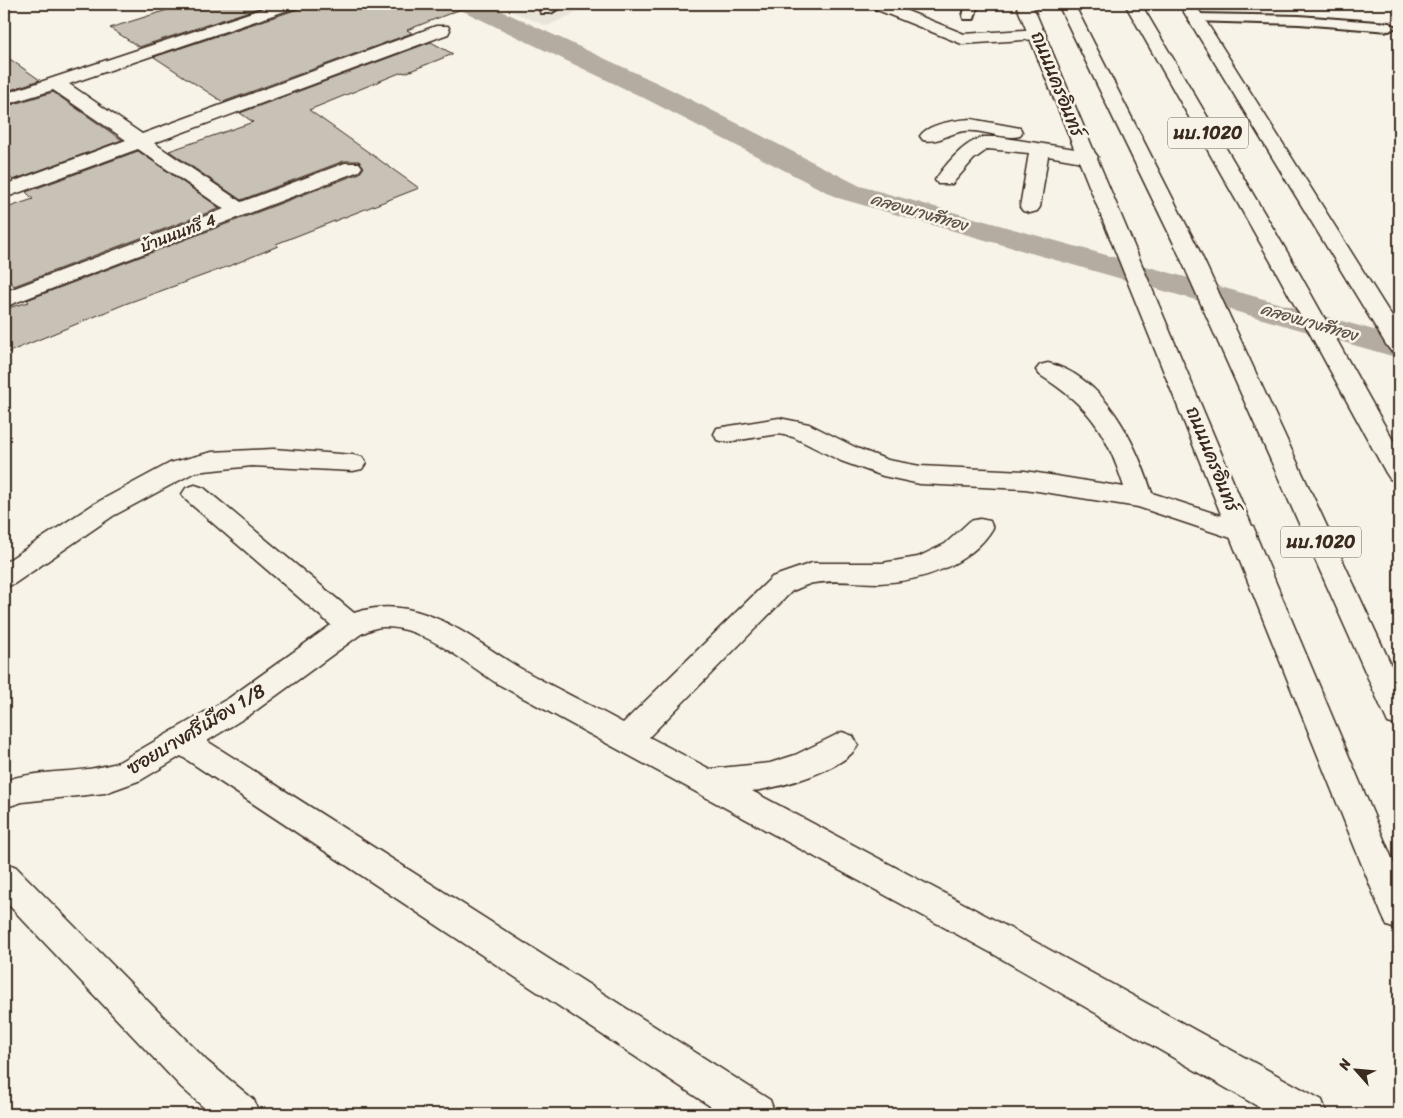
<svg xmlns="http://www.w3.org/2000/svg" width="1403" height="1118" font-family="Sriracha,'Playpen Sans Thai',sans-serif">
<style>
.built{fill:#e9e4d9}
.lines{fill:none;stroke-linecap:round;stroke-linejoin:round}
.canal{fill:#b4aca0;fill-rule:evenodd}
.building{fill:#c8c1b6;stroke:#3b2a1e}
.lane-casing{stroke:#3b2a1e;stroke-width:4}
.street-casing{stroke:#3b2a1e;stroke-width:3}
.secondary-casing{stroke:#3b2a1e;stroke-width:3}
.primary-casing{stroke:#3b2a1e;stroke-width:3}
.lane{fill:#f7f3e8;fill-rule:evenodd}
.street{fill:#f7f3e8;fill-rule:evenodd}
.secondary{fill:#f7f3e8;fill-rule:evenodd}
.primary{fill:#f7f3e8;fill-rule:evenodd}
.labels{text-anchor:middle;dominant-baseline:central;stroke-width:5;stroke-linejoin:round;paint-order:stroke}
.far-water-label{font-size:16px;font-style:italic;fill:#5f5145;stroke:#f7f3e8}
.far-street-label{font-size:16px;fill:#3b2a1e;stroke:#f7f3e8}
.shield{fill:#f7f3e8;stroke:#73665b;stroke-width:1}
.shield-label{font-size:18px;font-weight:bold;fill:#3b2a1e}
.street-label{font-size:19px;fill:#3b2a1e;stroke:#f7f3e8}
</style>
<rect width="100%" height="100%" fill="#f7f3e8"/>
<filter id="ink" filterUnits="userSpaceOnUse"><feTurbulence type="fractalNoise" baseFrequency=".02" numOctaves="2"/><feDisplacementMap in="SourceGraphic" scale="10" xChannelSelector="R" yChannelSelector="G"/><feConvolveMatrix kernelMatrix="1 2 1 2 8 2 1 2 1" color-interpolation-filters="sRGB"/></filter>
<g filter="url(#ink)">
<path class="built" d="M494,4h101l-48,22z"/>
<g class="lines">
<path class="canal" d="M456,4h31l177,82 196,100 539,151v21l-561,-160 -194,-100 -185,-89z"/>
</g>
<path class="building" d="M186,4h85l-132,43 -29,-19z
M301,4h167l1,2 -62,24 5,3 -189,69 -69,-45 144,-48z
M431,42l22,12 -48,19 -3,-1 -93,38 110,78 -143,56 2,2 -46,19 -107,39 -121,50v-45l25,-7 -2,-2 333,-127 4,-6 -5,-6h-15l-103,39 -72,-49 84,-29 -13,-9z
M4,55l36,25 -36,12z
M53,92l69,48 -109,40 -9,-9v-64z
M138,151l82,57 -206,78 -10,-11v-66l29,-10 -7,-7z"/>
<g class="lines">
<g class="lane-casing">
<path id="lane" d="M549,4h16l-14,9h-10l-1,-3z
M966,4h12l-4,15h-10l-1,-3z
M1196,14l103,2 90,7 7,4 -7,4 -90,-7 -108,-3 -1,-3z"/>
</g>
<g class="street-casing">
<path id="street" d="M276,4h23l-2,3 -228,77 73,50 294,-108h12l2,4 -2,4 -294,109 87,59 104,-39h14l3,4 -3,4 -355,136v-15l220,-83 -86,-60 -134,49v-13l122,-45 -73,-50 -49,15v-11z
M874,4h16l74,30 74,-5 6,1 2,4 -2,4 -6,1 -76,5 -87,-35 -2,-3z
M971,119l49,9 2,4 -2,4c-18,4 -37,-7 -55,-5 -15,1 -27,13 -42,9l-3,-4c9,-13 37,-16 51,-17z
M984,137h15l89,14 7,2 3,4 -3,4 -7,2 -40,-7 -8,51 -3,4 -7,2 -7,-2 -3,-4 9,-54 -41,-4 -14,10 -22,25h-14l-3,-4c11,-16 29,-38 49,-43z
M1048,363c57,14 88,80 104,130l101,33 3,7 -3,7 -10,2 -105,-35 -113,-18 -105,-5 -37,-8 -42,-15 -48,-24 -14,-3 -53,8 -9,-2 -3,-6 3,-6 62,-10 30,6 50,25 29,11 32,6 105,5 99,16c-18,-56 -34,-80 -84,-112l-4,-5 4,-5z
M273,449l80,6 9,2 4,6 -4,6 -9,2 -101,-5 -57,6 -82,44 -99,68 -10,3v-24l90,-59 76,-41 42,-11z
M195,485l9,3 150,125c64,-22 114,24 164,54 34,20 71,37 105,56l149,-146 40,-14h70l36,-6 27,-13 25,-23 10,-2 10,2 3,7c-22,37 -73,54 -114,55 -21,0 -45,-4 -65,0 -8,1 -15,6 -22,8l-143,146 61,32 60,-6 25,-8 47,-23 11,4 5,9c-13,25 -79,43 -106,46l267,142 303,167 5,14h-56l-276,-159 -497,-271c-31,-20 -76,-59 -115,-57 -8,0 -15,4 -22,7l-110,80 -44,27 563,359 5,14h-53l-541,-358 -40,24 -36,13 -83,9 -18,6v-27c37,-13 78,-6 115,-19l110,-64 102,-73 -145,-125 -4,-6 4,-6z
M4,862l12,5 191,194 47,39 5,14h-48l-30,-27 -177,-187z"/>
</g>
<g class="secondary-casing">
<path id="secondary" d="M1016,4h16l367,871v55l-12,-4 -5,-11z
M1179,4h16l204,324v25l-8,-2 -4,-5z"/>
</g>
<g class="primary-casing">
<path id="primary" d="M1058,4h16l124,244 201,434v44l-11,-3 -4,-9 -208,-466z
M1125,4h16l152,258 106,189v30l-9,-2 -4,-6 -115,-211z"/>
</g>
<use href="#lane" class="lane"/>
<use href="#street" class="street"/>
<use href="#secondary" class="secondary"/>
<use href="#primary" class="primary"/>
</g>
</g>
<g class="labels">
<g class="far-water-label">
<text transform="translate(919 212) rotate(16)">คลองบางสีทอง</text>
<text transform="translate(1309 322) rotate(16)">คลองบางสีทอง</text>
</g>
<g class="far-street-label">
<text transform="translate(178 233) rotate(-21)">บ้านนนทรี 4</text>
</g>
<g class="shield">
<rect x="1168" y="117.5" width="80" height="31" rx="4"/>
<rect x="1281" y="526.5" width="80" height="31" rx="4"/>
</g>
<g class="shield-label">
<text x="1208" y="133">นบ.1020</text>
<text x="1321" y="542">นบ.1020</text>
</g>
<g class="street-label">
<text transform="translate(1058 84) rotate(68)">ถนนนครอินทร์</text>
<text transform="translate(1213 459) rotate(68)">ถนนนครอินทร์</text>
<text transform="translate(196 729) rotate(-31)">ซอยบางศรีเมือง 1/8</text>
</g>
</g>
<rect width="1403" height="1118" fill="none" stroke="#f7f3e8" stroke-width="20"/>
<rect x="10" y="10" width="1383" height="1098" fill="none" stroke="#3b2a1e" stroke-width="2" filter="url(#ink)"/>
<g transform="translate(1356 1070) rotate(297)" stroke="#f7f3e8" stroke-width="4" paint-order="stroke">
<path d="M0-4L9 19L0 12L-9 19Z" fill="#3b2a1e"/>
<text y="-8" font-size="14" font-weight="bold" text-anchor="middle" fill="#3b2a1e">N</text>
</g>
</svg>
